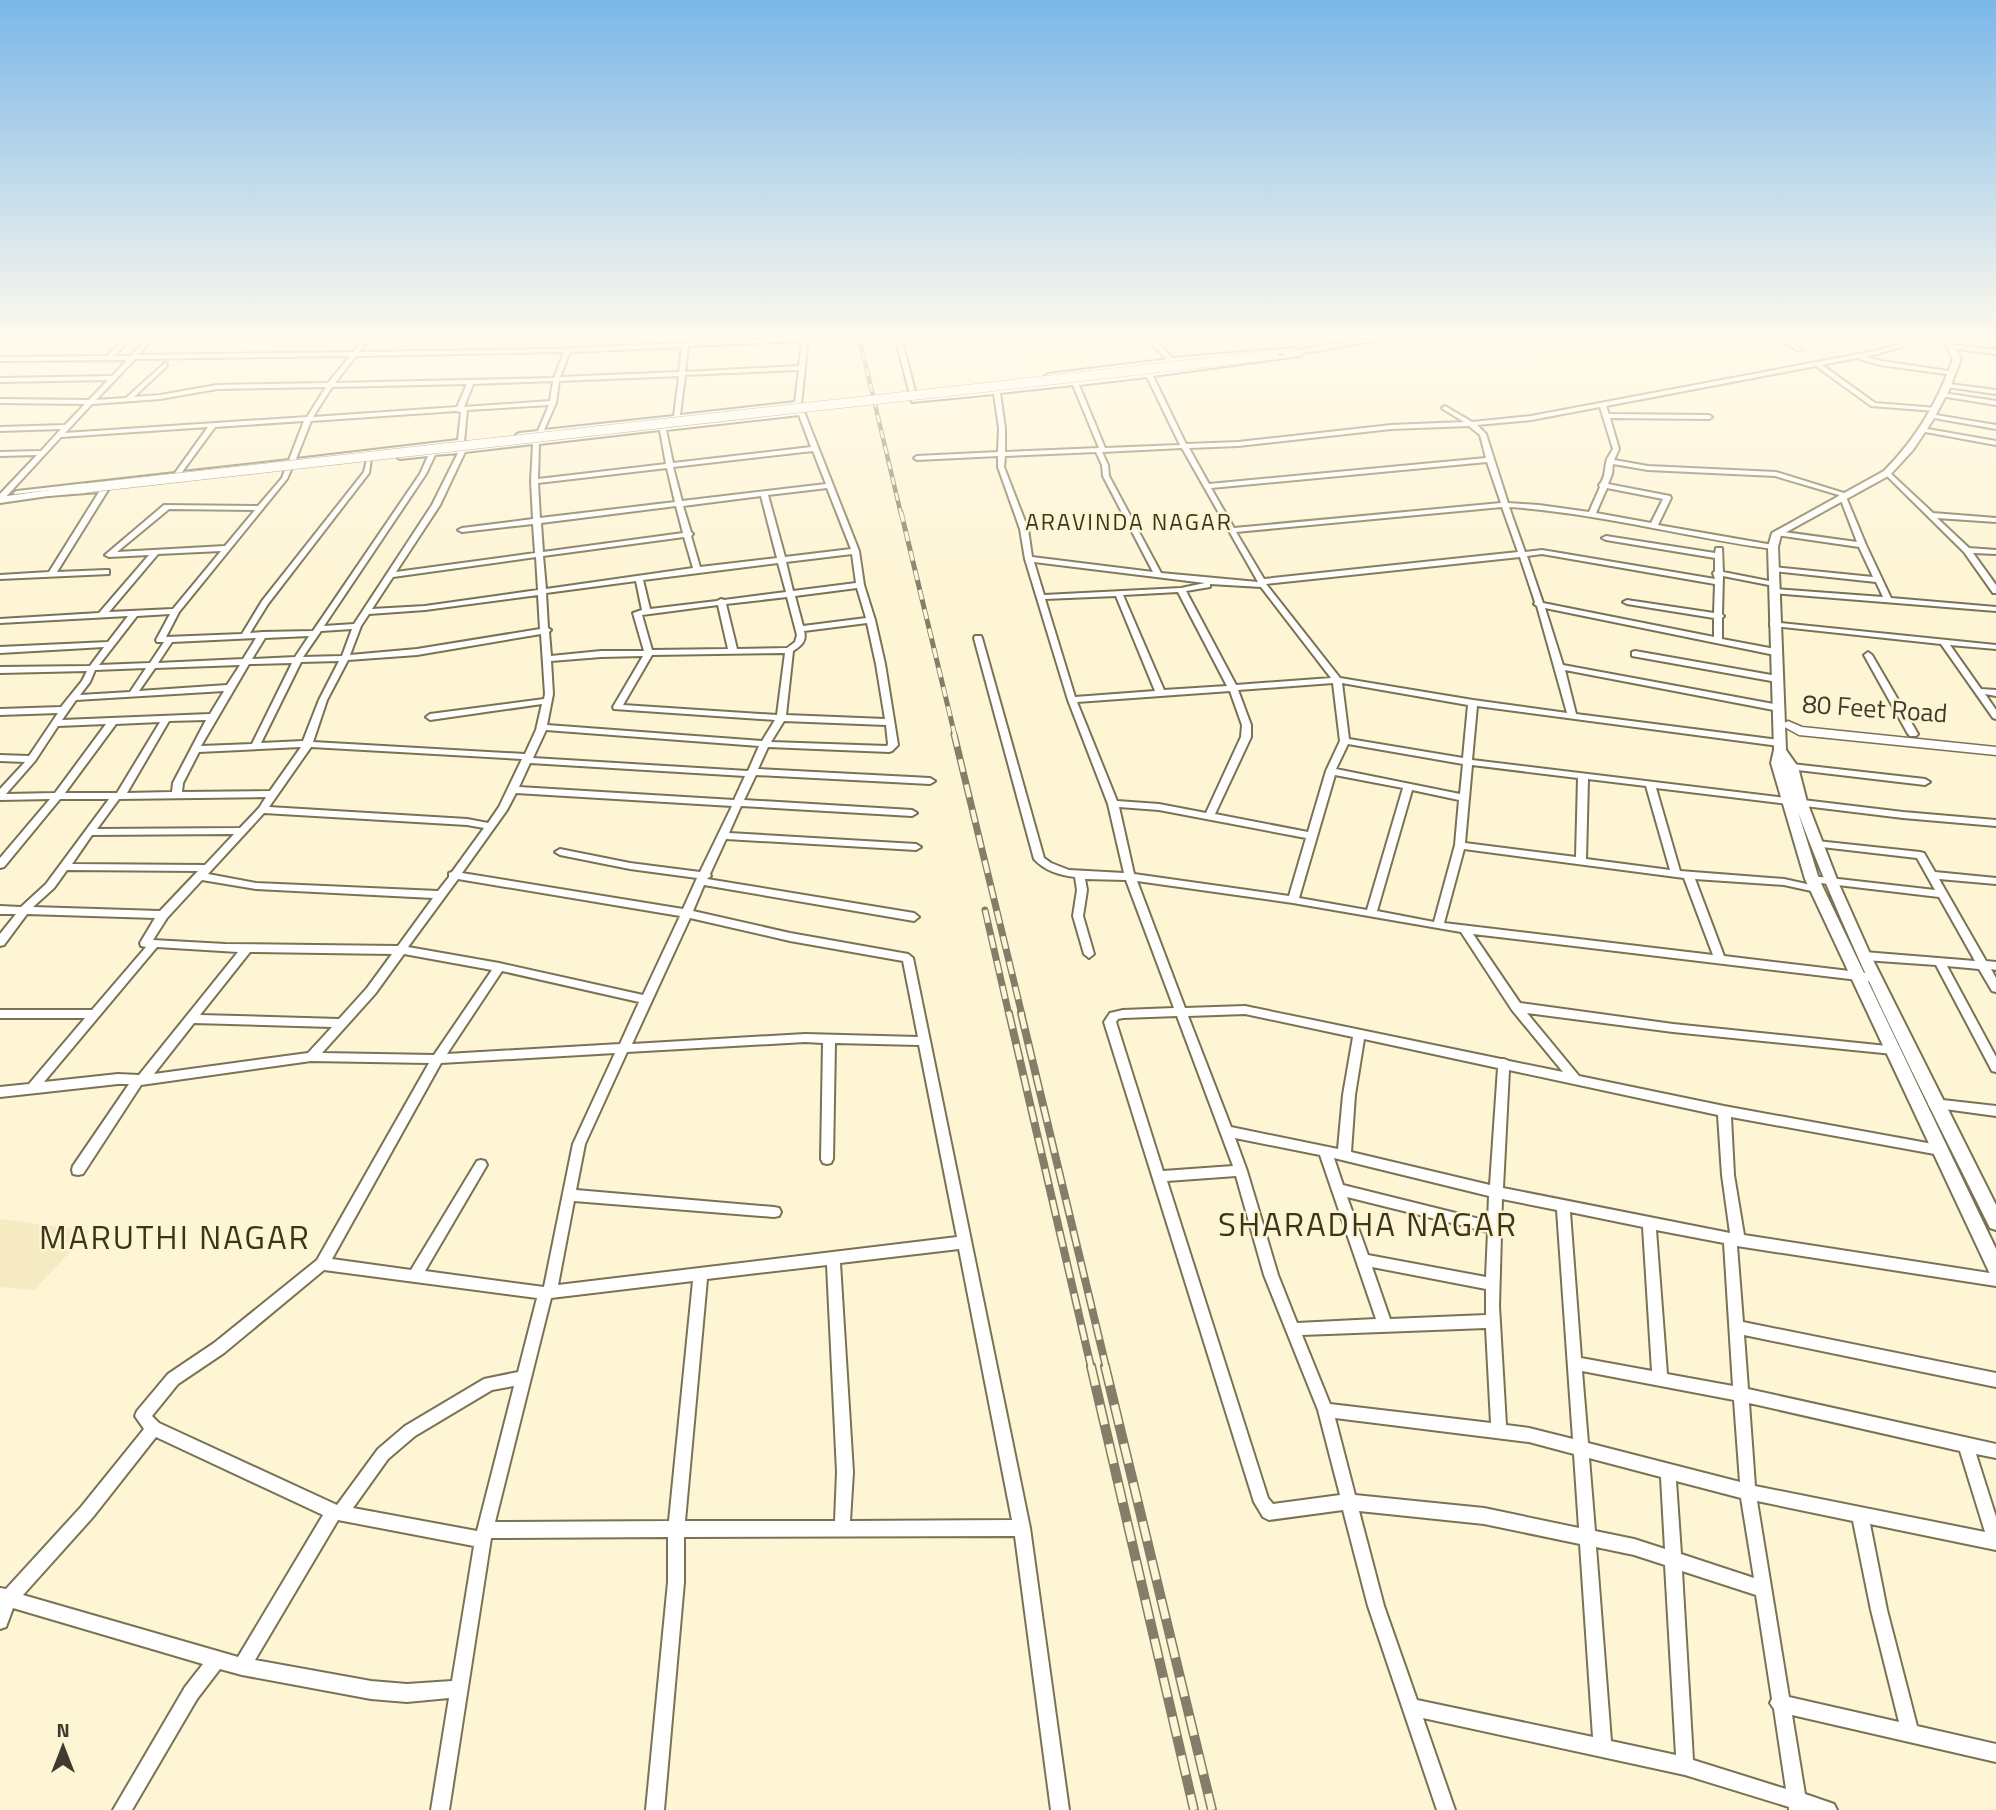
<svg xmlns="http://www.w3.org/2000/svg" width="1996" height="1810" font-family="'Titillium Web',sans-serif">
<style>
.built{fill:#f5eac2}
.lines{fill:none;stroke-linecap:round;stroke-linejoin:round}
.minor-casing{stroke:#7a7254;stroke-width:4}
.tertiary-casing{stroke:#7a7254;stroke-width:4}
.secondary-casing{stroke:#7a7254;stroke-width:3}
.minor{fill:#fff;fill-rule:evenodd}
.tertiary{fill:#fff;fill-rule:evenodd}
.secondary{fill:#fff;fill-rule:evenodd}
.rail-far4-casing{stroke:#837d69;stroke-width:4.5}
.rail-far3-casing{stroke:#837d69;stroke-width:5}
.rail-far2-casing{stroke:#837d69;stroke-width:7}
.rail-far1-casing{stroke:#837d69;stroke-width:8}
.rail-casing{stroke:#837d69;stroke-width:10}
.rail-far4{stroke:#fef5d4;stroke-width:2.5;stroke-dasharray:8;stroke-linecap:butt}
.rail-far3{stroke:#fef5d4;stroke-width:3.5;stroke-dasharray:10;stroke-linecap:butt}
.rail-far2{stroke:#fef5d4;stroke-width:4.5;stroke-dasharray:13;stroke-linecap:butt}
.rail-far1{stroke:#fef5d4;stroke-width:5;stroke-dasharray:16;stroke-linecap:butt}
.rail{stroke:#fef5d4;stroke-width:7;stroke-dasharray:20;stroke-linecap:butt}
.tertiary-bridge-casing{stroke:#7a7254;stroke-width:10;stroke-linecap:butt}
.tertiary-bridge{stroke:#fff;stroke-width:9}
.labels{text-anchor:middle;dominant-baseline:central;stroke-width:5;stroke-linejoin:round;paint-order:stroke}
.far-neighbourhood-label{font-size:23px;letter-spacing:2px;fill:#3d3519;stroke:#fef5d4}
.street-label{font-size:26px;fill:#3f3b2e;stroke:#fef5d4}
.near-neighbourhood-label{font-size:33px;letter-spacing:2px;fill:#3d3519;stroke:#fef5d4}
</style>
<rect width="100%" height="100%" fill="#fef5d4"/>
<path class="built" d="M0,1219l90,12 -56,59 -34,-3z"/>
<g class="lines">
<g class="minor-casing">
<path id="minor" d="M0,337h5l-5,3z
M126,337h6l-18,19h17l18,-19h6l-17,18 215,-3 12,-15h6l-12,15 197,-3 252,-12 -7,67 58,147 5,34 11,35 10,44 13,81 -6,6 -3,1 -121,-5 -10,22 172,9 5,3 -5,3 -174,-9 -12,25 168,10 5,3 -5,3 -171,-10 -12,27 187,11 5,3 -5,3 -190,-11 -16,35 1,2 -4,3 207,34 5,4 -5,4 -210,-36 -11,26 97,22 118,21 5,4 117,570 39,282h-18l-36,-274 -331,1v45l-20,228h-18l22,-228v-45l-177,1 -42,272h-18l18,-112 -42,4 -36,-3 -129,-24 -22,-6 -23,30 -65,111h-19l72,-123 18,-23 -190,-56 -7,19 -6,2v-41l6,1 75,-82 63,-78 -9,-13 2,-5 31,-37 46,-31 103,-83 112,-197 -118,-2 -170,24 -58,89 -5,1 -5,-1 -1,-4 1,-4 56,-82h-11l-118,13v-10l29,-3 56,-66h-85v-8h92l54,-63 -5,-1 -1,-3 15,-25 -128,-4 -23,31 -4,1v-12l16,-20h-16v-8l21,1 25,-23 63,-85h-49l-56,68 -4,1v-10l50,-59 -50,1v-11l25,-27 -25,-1v-6l29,1 29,-43 -58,2v-6l61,-2 21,-26 5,-10 -87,2v-6l90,-1 14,-19 -104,6v-6l108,-5 20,-26 -128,7v-4l99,-6 50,-58 -40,2 -4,-2 59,-50 94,1 24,-28 5,-14 -272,30 -2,-1 4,-2 158,-18 33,-46 -147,10 -58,63h-3v-6l37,-39 -37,1v-4l41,-1 20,-22 -61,2v-4l65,-2 20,-21 -85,-1v-4l89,1 19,-20 -108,2v-4l112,-2 15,-16 -127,1v-4l107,-1zM802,341l-3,25 -114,6 3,-26zM682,347l-3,25 -119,5 10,-25zM564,352l-10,26 -219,5 21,-27zM350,356l-22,27 -111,2 -57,10 -26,2 33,-31v-2l-2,-1 -39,35 -30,2 39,-41zM799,370l-4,32 -115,13 5,-40zM679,376l-5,40 -130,14 12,-27 3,-22zM553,381l-3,20 -86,6 9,-23zM467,384l-10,23 -144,10 19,-30zM326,387l-19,30 -242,16 27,-29 68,-5 57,-10zM549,405l-11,26 -19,2 -3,2 3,2 17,-2 -3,5 -135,16v2l2,1 28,-3 -8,18 -107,157 -50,1 -13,1 18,-29 101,-131 2,-14h-4l-3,13 -102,129 -20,33 -76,3 13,-25 108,-133 7,-16 167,-19 3,-2 3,-32zM796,406l2,5 -127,14 7,-6zM456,411l5,1 -3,28 -162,19 15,-38zM799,415l12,32 -138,16 -7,-33zM669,420l-7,6 -122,14 3,-6zM304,421l-15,39 -107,12 33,-45zM660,430l6,34 -128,15 1,-35zM533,444l-2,37 2,38 -71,9 -4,2 4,2 71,-8 2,29 -139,19 44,-67 25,-53zM813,451l13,33 -144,17 -9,-34zM458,453l-26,52 -78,119 -30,2 102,-152 9,-19zM667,468l8,34 -135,16 -2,-35zM827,488l24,61 -66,8 -17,-62zM761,496l16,62 -77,9 -9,-31 2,-2 -2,-2 -8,-26zM676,506l7,27 -140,19 -2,-29zM169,509l86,1 -30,36 -108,6zM684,537l9,31 -147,21 -3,-33zM221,551l-48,58 -64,3 49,-58zM852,554l4,29 -63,8 -7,-29zM536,557l2,33 -113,16 -53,3 21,-32zM778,563l8,29 -62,8 -3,-1 -4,2 -67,8 -7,-29zM636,581l6,29 -9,3 11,38h-43l-50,5 -2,-24 2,-2 -3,-2 -2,-35zM857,588l9,30 -63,8 -8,-30zM538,595l2,34 -123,20 -67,6 11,-29 8,-12 56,-4zM787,597l10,38 -2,7 -8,6 -50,1 -11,-45zM718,605l10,44 -76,1 -10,-35zM170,614l-14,26 1,2h7l-14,21 -51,2 38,-49zM867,623l9,41 9,55 -99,-4 7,-64c8,-5 14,-10 11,-20zM352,629l-10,27 -39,1 18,-26zM541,634l4,60 -1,5 -114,15 -4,3 4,3 112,-16 -6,26 -11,24 -212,-12 14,-42 21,-40 69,-5zM309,636l-14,21 -43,2 13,-21zM256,638l-13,21 -85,4 14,-21zM785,653l-8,62 -154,-10 29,-50zM643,656l-30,51 1,2 161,11 -13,21 -215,-16 6,-31 -2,-33 50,-4zM339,661l-20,39 -16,41 -42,2 40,-81zM292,663l-40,81 -51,2 48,-82zM240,665l-13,20 -88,6 16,-23zM146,668l-16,24 -50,3 10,-13 5,-12zM224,691l-14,23 -148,6 14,-20zM206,720l-33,63 -1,9 -45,1 42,-72zM784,721l102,4 2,19 -1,2 -116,-4zM160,722l-43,71h-52l51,-69zM106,724l-51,69 -49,1 29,-33 23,-35zM546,730l213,16 -11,25 -215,-13zM301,747l-31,44 -88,1 1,-9 16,-31zM311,747l211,12 -23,48 -11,16 -21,-4 -198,-12zM530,763l215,13 -11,24 -215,-13zM516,793l216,13 -32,66 -70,-9 -70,-14 -5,3 5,3 70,14 67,9 -14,31 -221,-36 45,-63zM266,797l-7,11 -19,20 -143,1 22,-30zM264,813l203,12 17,3 -32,44 -3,1v4l-11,14 -182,-8 -48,-9zM234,834l-29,31 -133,-1 20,-29zM67,870l131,1 -38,40 -127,-4 21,-19zM458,879l222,37 -37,79 -144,-32 -91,-16zM202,880l54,9 177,9 -35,48 -173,-2 -72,-4 14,-22zM690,918l100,23 113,20 15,76 -113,-3 -173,10zM157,947l81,5 -99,123 -21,-1 -74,8zM250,952l142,2 -25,34 -28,31 -139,-4zM404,954l88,16 -58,85 -112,-2 53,-59zM502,971l137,31 -19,42 -173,10zM194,1023l138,4 -24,26 -154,21zM805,1042l18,1 -2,116 2,4 4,1 4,-1 2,-4 2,-116 84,2 38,192 -399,48 16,-84 200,16 5,-1 2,-4 -2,-4 -5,-1 -198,-17 9,-46 42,-92zM615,1053l-42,91 -29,143 -119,-16 62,-106 -2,-4 -4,-1 -4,1 -66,109 -79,-11 109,-196zM959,1249l53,271 -162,1 3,-49 -13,-209zM827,1265l10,207 -2,49h-150l22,-242zM324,1270l213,28 -19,74 -34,7 -79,47 -27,23 -41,56 -178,-82 -7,-7 26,-32 46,-31zM693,1281l-24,240 -174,1 56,-224zM514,1386l-37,145 -124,-23 35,-49 27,-23 77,-46zM156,1437l167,78 -85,142 -215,-62 70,-78zM338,1520l136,26 -22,135 -45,3 -36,-3 -116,-21z
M895,337h6l16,62 228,-25 -7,-7 -90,11 -3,-2 3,-2 122,-15 3,2 -1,1 -28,4 6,7 152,-20v2l-2,1 -147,20 33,68 52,-2 153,-17 73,-3 -21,-13 -1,-1 3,-2 27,16 59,-6 344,-65 23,-6 3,-5 -4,-3h6l4,3 -5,7 -37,10 16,4 74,11v2l-2,1 -73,-10 -23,-7 -35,7 53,38 62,5v2l-2,1 -64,-5 -55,-40 -210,40 3,8 100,1 3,2 -3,2 -99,-1 9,31 -5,11 34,6 128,6 71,22 2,1 -3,2 20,48 25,53 105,9v4l-225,-18v-4h3l109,8 -7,-15 -102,-11 -4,-2 4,-2 99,10 -14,-30 -82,-12 -4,-2 4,-2 80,11 -18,-47 -64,-19 -127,-6 -35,-6 -1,10 -4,10 62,12 1,2 -13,27 115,20 4,2 -4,2c-88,-12 -174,-36 -264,-42l16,45 17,-2 173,29 -2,-6 2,-2v-13l-109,-18 -4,-2 4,-2 109,17 1,-5h6l1,24 51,10 4,2 -4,2 -51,-10 -1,38 2,2 -2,2v21l53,10 4,3 -4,3 -230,-47 18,57 216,40 4,3 -4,3 -214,-41 11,44 203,26 5,3 -5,3 -302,-40 -5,54 431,52 93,8v6l-93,-8 -247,-30 24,83 104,8 36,8 1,2 -5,3 -32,-7 -89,-6 29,77 151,18 4,1 2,3 -2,3 -4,1 -402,-48 47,69 153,21 224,23 2,3 -2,3 -4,1 -220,-22 -146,-19 52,63 145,30 220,40 2,4 -2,4 -4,1 -209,-38 3,58 10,60 252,39v12l-259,-40 6,76 253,51v14l-252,-52 4,54 248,55v14l-20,-4 20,63v33l-126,-26 17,86 30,116 79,18v18l-204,-47 13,79 29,10 3,6h-48v-3l-104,-32 -262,-57 32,92h-18l-69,-204 -25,-96 -74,10 -6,-3 -9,-15 -150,-480 6,-9 13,-3 51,-2 -48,-128 -41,-1 2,11 -4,26 11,38 -5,4 -5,-4 -11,-38 4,-26 -2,-13c-16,-2 -30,-6 -41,-18l-60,-221 1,-2h6l1,2 62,220 7,5 18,7 55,3 -16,-69 -40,-104 -43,-141 -5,-30 -22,-62v-11l-81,4 -3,-2 3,-2 81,-4 1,-24 -5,-34 -82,8zM1147,377l33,68 -75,3 -26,-63zM1073,385l26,63 -94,4v-24l-5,-35zM1600,407l13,42c-2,3 -4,7 -6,10 -3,10 -1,19 -8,26l1,2 -11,25 -50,-7 -31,-2 -22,-69 -9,-9 54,-5zM1469,426l11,9 6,23 -277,26 -20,-36 49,-2 153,-17zM1182,448l76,134 -97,-9 -52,-97 -1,-11 -6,-13zM1096,452l6,13 1,11 50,96 -121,-15 -4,-28 -24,-62 1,-11zM1487,462l14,41 -267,25 -23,-40zM1607,488l56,11 -12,24 -55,-10zM1502,507l16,45 -254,27 -28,-47zM1542,554l173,30 -1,29 -87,-13 -4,2 4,2 87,14v19l-171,-34 -16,-47zM1520,557l15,45 -1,2 3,2 30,107 -94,-13 -133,-22 -74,-94zM1034,562l171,21 -24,5 -137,7zM1210,584l51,3 70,91 -95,7 -50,-94 24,-4zM1178,592l49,94 -63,4 -41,-95zM1116,596l39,95 -80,6 -30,-98zM1333,683l7,58 -14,30 -18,61 -93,-18 36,-77v-12l-13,-35zM1342,683l126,22 -5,53 -114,-19zM1230,691l12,34 -1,12 -35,76 -47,-9 -42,-3 -40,-99zM1348,744l115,20 -3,30 -124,-25zM1472,765l106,13 -2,79 -111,-14zM1335,775l68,13 -36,122 -68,-12zM1588,779l58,7 24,84 -84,-11zM1412,790l47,10 -4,45 -21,77 -57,-11zM1119,807l40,3 147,28 -17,58 -155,-22zM1464,849l220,29 29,77 -269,-32zM1137,881l156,22 168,29 51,78 51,62 -54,-11 -5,-2h-3l-256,-53 -60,2zM1245,1014l108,23 -10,58 -5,54 -107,-22 -43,-111zM1177,1016l56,150 -70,5 -47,-149 2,-3 5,-1zM1364,1039l134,29 -8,117 -139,-33 4,-57zM1509,1070l209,45 4,60 8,58 -227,-45zM1235,1138l85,17 56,164 -79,4 -19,-48 -31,-104zM1334,1158l155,38 -1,25 -145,-36zM1236,1176l28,99 54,135 22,85 -67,9 -5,-6 -101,-317zM1347,1197l141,35 -2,45 -118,-22zM1502,1199l55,11 16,229 -44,-11 -23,-3 -7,-119zM1570,1212l73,15 9,144 -71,-13zM1656,1230l68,13 9,143 -66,-12zM1372,1267l114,22v26l-96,4zM1486,1328l5,95 -161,-19 -28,-69zM1582,1371l152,29 6,82 -152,-39zM1749,1403l211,48 25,81 -230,-46zM1335,1418l194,24 45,12 5,74 -95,-20 -129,-13zM1589,1458l72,19 4,72 -31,-10 -39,-8zM1676,1481l65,17 13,80 -73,-24zM1757,1501l96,20 18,89 28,112 -110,-25zM1359,1511l125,13 96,20 13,193 -176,-37 -33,-94zM1596,1547l38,8 31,10 11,190 -65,-14zM1682,1571l74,24 16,104 -2,4 4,6 12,80 -93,-29z
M1776,337h6l20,12 -5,1z
M1953,345l43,5v4l-45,-6v-2z
M1949,384l47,6v4l-49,-7v-2z
M1943,393l53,8v4l-55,-9v-2z
M1930,414l66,11v4l-68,-12 -1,-1z
M1922,428l74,13v4l-76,-14v-2z
M1885,472h4l44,41 63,5v4l-59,-4 32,30 27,2v4l-23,-1 23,32v8h-3l-29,-41 -79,-78z
M98,488l10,2 -51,82 49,-2h3v4l-109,5v-4l49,-3 50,-80 -51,4 -2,-1v-2z
M1770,622l226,23v4l-46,-4 31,44 15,1v6l-11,-2 11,16v9l-3,-1 -52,-74 -168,-18h-3z
M1635,651l142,25 4,3 -4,3 -145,-26v-4z
M1868,652l4,3 46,79 -2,2h-6l-2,-2 -44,-79z
M1792,764l133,15 5,3 -5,3 -136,-16 -2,-2 2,-2z
M1817,841l103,11 4,1 11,19 61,6v6l-57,-5 47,82 10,1v8l-5,-1 5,9v14l-4,-1 -13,-22 -32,-3 49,91v15l-4,-1 -56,-106 -72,-5 -5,-4 5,-4 111,9 -36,-64 -127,-15 -5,-3 5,-3 123,14 -18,-32 -104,-12 -1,-2 1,-2z
M1934,1099l62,7v10l-66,-9 -2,-3 2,-3z"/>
</g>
<g class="tertiary-casing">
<path id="tertiary" d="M1146,337h8l18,21 121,-10 4,2 83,-13h16l-110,19 -3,-3 -113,10z
M1942,337h8l11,22 -12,31 -16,30 -20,30 -23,25 -109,60 -3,12 8,203 12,17 9,35 31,80 33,74 125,249v25l-6,-2c-68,-137 -139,-273 -192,-416l21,67 177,370v27l-6,-2 -185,-395 -34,-116 3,-13 -6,-203 4,-14 112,-62c32,-32 54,-69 69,-112z
M86,485l5,3 -2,2 -89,13v-6z"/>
</g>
<g class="secondary-casing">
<path id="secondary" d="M1788,721l14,6 194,20v8l-197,-20 -18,-10z"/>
</g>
<use href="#minor" class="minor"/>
<use href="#tertiary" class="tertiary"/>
<use href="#secondary" class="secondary"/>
<g class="rail-far4-casing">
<path id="rail-far4" d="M859,337l42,177"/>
</g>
<g class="rail-far3-casing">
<path id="rail-far3" d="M901,512l54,224"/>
</g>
<g class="rail-far2-casing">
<path id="rail-far2" d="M954,734l68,281
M985,910l24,105"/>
</g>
<g class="rail-far1-casing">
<path id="rail-far1" d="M1009,1013l82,354
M1021,1013l85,354"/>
</g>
<g class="rail-casing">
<path id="rail" d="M1091,1366l103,444
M1105,1366l107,444"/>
</g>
<use href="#rail-far4" class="rail-far4"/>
<use href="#rail-far3" class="rail-far3"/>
<use href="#rail-far2" class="rail-far2"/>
<use href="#rail-far1" class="rail-far1"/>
<use href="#rail" class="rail"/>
<g class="tertiary-bridge-casing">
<path id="tertiary-bridge" d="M86,488l1188,-133"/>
</g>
<use href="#tertiary-bridge" class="tertiary-bridge"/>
</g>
<linearGradient id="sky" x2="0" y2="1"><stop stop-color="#7bb7ea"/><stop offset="0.57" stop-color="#fffaec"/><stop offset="1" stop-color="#fffaec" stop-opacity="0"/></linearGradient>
<rect width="1996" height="590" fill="url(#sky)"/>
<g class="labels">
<g class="far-neighbourhood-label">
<text x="1129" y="521">ARAVINDA NAGAR</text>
</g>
<g class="street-label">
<text transform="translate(1875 708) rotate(4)">80 Feet Road</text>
</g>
<g class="near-neighbourhood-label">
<text x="1368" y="1224">SHARADHA NAGAR</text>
<text x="175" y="1237">MARUTHI NAGAR</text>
</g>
</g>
<g transform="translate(63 1747)" stroke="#fef5d4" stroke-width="5" paint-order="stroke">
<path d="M0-5L12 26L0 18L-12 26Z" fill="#3f3b2e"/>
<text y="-10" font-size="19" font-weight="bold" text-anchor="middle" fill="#3f3b2e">N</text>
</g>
</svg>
